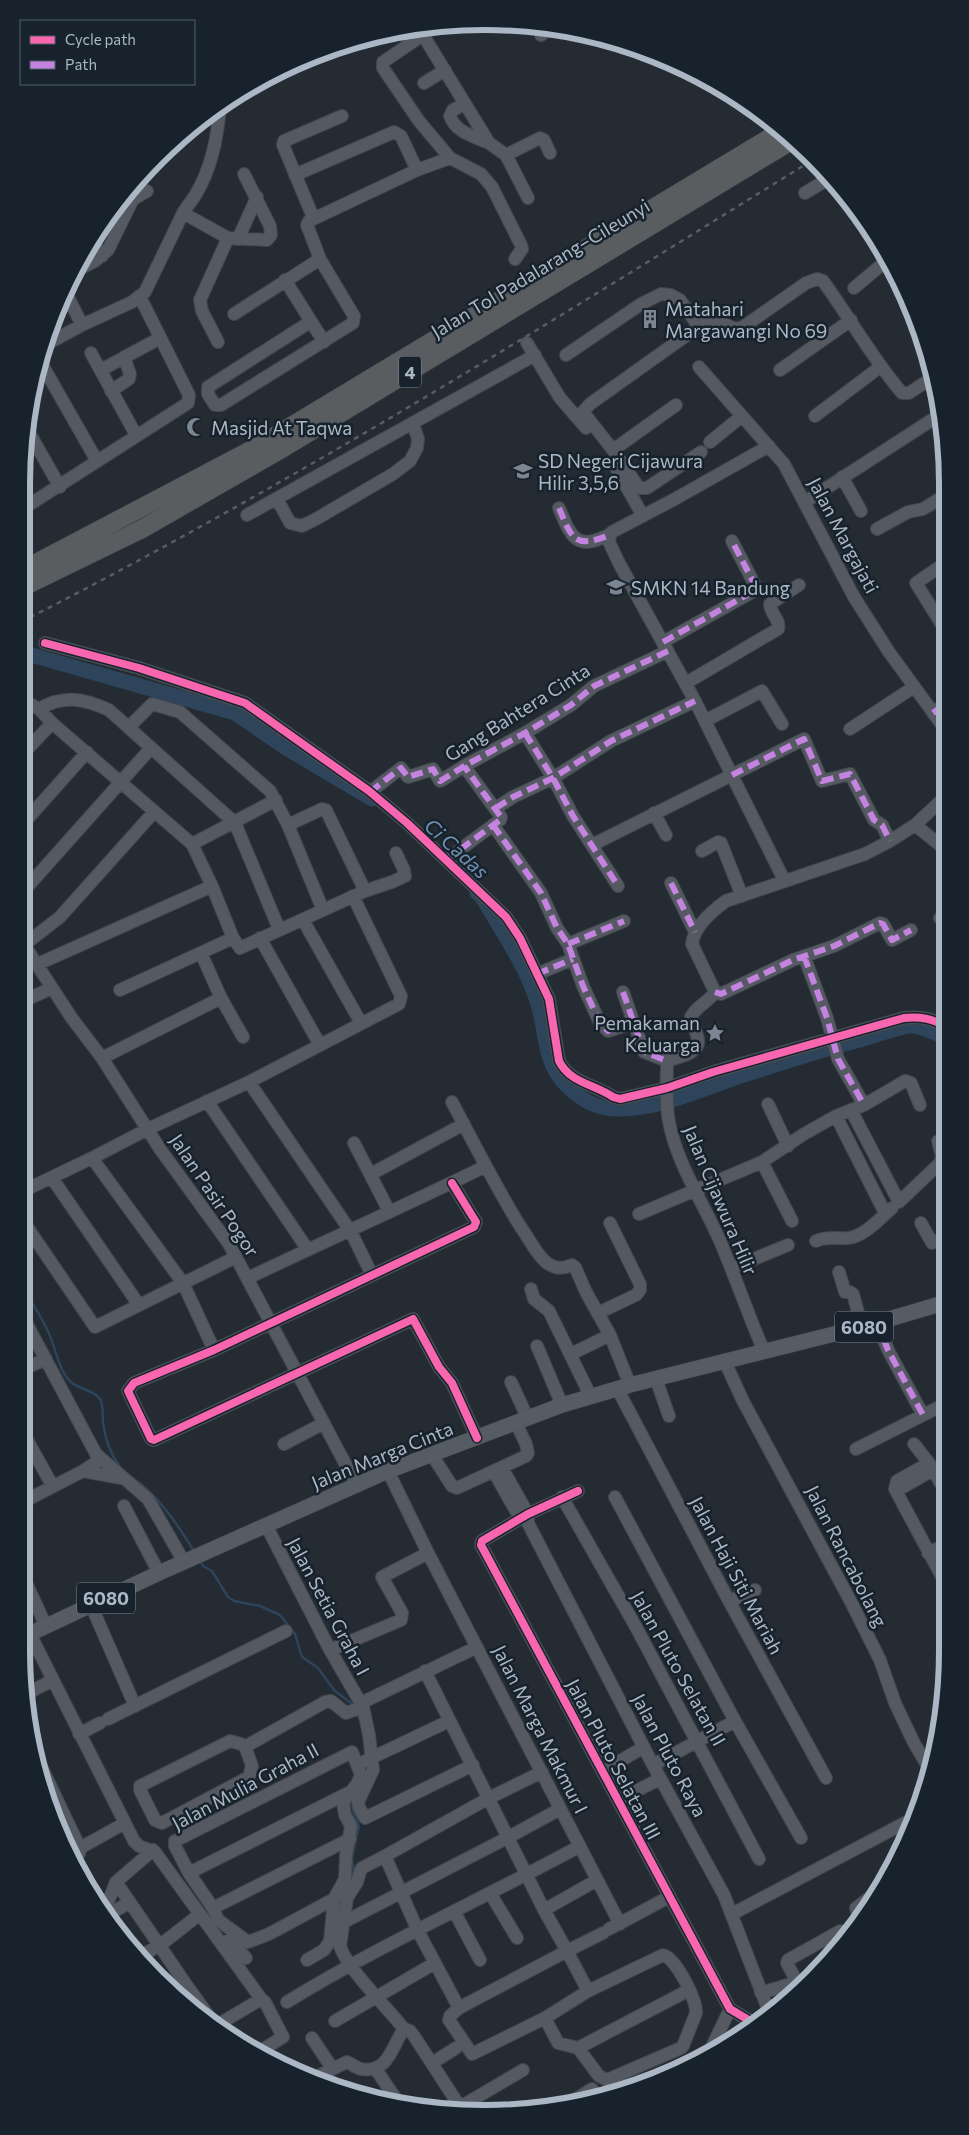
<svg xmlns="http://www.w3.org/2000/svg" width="969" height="2135" font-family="Commissioner,sans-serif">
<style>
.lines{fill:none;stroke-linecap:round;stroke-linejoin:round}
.stream{stroke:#2d445b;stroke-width:2.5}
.river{stroke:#2d445b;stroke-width:15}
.minor-casing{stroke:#42474d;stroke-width:14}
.major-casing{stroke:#41474f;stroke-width:16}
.highway-casing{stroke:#40474e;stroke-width:19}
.minor{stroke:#545962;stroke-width:12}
.major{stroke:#565c63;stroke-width:15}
.highway{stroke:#5a5d60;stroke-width:18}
.rail{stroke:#575d64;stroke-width:2.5;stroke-dasharray:5 5;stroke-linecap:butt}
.quiet{stroke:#c483df;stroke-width:6;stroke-dasharray:12 6;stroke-linecap:butt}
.cycleway-casing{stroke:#17222d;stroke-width:11}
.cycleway{stroke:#f766af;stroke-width:8}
.labels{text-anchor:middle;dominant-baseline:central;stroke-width:5;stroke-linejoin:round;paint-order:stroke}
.shield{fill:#17222d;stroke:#7f8a98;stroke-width:1}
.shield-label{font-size:18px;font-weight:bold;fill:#acb7c6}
.street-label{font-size:19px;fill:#acb7c6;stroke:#17222d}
.poi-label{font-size:19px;fill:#acb7c6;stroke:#17222d;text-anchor:start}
.water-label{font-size:20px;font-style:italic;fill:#7190b1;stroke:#17222d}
.rim{fill:none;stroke:#acb7c6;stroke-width:6}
</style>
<rect width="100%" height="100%" fill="#242b32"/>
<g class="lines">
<path class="stream" d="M21,1286c11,16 22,33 29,50 6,14 8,31 18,43 8,11 24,9 32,20 4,7 2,15 3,23 2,17 7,32 18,46
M133,1478c26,18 44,46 61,73
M200,1560l3,6 9,5 16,26 6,4 26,5 20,9 15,19 7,23 16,11 16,22 18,14
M352,1803l1,8 6,15 -7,32 2,14"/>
<path class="river" d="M21,652l214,61 51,35 86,51
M477,893l5,4c19,33 43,67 55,104 10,29 5,60 29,84 12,13 31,24 49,24 41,1 80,-17 117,-30 40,-13 79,-26 120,-37 13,-3 46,-15 58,-16 12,0 26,7 36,12"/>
<g class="minor-casing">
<path id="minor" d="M436,26l-53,36v6l36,53 31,37 31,16 11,13 29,58 1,4 -7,10
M423,35l66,108 17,12 22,43
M541,35l10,-7
M424,83l21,-13
M464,104l-11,6 -3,6c5,16 25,21 39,27
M506,155l34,-17 4,2 6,13
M295,175l99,-43 7,4 16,34
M839,189l42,64
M805,193l23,-14
M112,212l35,-21
M183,213l45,25 -28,62 2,11 16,31
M313,217l-30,-72 1,-4 58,-25
M228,238l39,2 4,-5 -1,-9 -26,-52
M238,239l19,-42
M93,240l9,16
M77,270l18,-9 13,-11 24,-49
M285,280l39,62
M854,288l32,-27
M65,291l17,34
M234,314l86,-55
M310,322l-102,65v7l7,11h6l132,-82 1,-7 -34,-57 -13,-34 2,-4 108,-51 33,-12
M527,343l33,55 26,30
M45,345l37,-20 50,-23 13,-10 38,-79c4,-7 9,-12 13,-19 16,-27 22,-58 24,-89
M91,353l45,82
M566,355l75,-51 20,-10 10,1 9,5 19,27
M40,361l57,100
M699,367l85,97 70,133 35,55 56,77
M101,370l59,-32
M780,370l71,-50
M111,391l18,-12 1,-5 -6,-17
M815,416l65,-49
M27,429l33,58
M710,442l32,-26
M613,450l63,-45
M701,452l-54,36h-8l-26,-38 -30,-38 7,-8 115,-82 11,-2 19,9 8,-2 63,-44 11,-4 6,2c27,37 49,77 79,112h7l23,-15
M617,470l26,46
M842,477l19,34
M277,499l13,24 12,3 14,-7 77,-45 17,-13 7,-13 1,-9 -5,-16
M805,502l136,-88
M559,508c8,19 14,42 40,31 5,-2 10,-3 13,-7l61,-32 96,-54
M21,510l167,-107 1,-8 -49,-98
M247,515l288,-160
M877,529l31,-17 15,-3 21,-13
M610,535l-1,7 10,21 76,138 89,179
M944,564l-28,19 28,45
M663,642l91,-51 2,-4 -24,-46
M45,643l94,25 106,35 124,88 38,32 99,94 14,21 29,61 10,62c11,22 35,23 54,36l7,2 47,-11 46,-16 191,-54c17,-2 27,1 42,8
M686,683l92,-54c3,-9 -8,-15 -8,-25l29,-19
M21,699l18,10 13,14 140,121 20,42 21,52 7,10 125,-57 -39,-81 -4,-1 -34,16
M39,709c24,-15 46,-10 70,1l126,113 44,106
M933,713l12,-9
M705,721l57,-30 20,33
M129,727l23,-23 28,8 90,79 18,34 35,85
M850,729l64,-42
M525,733l28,45 20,38 45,70
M21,756l31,-33
M370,792l31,-24 7,9 25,-8 7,12 2,-1 24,-15 59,-32 46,-28 23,-19 74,-35
M496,808l17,-11 40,-19 58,-37 84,-40
M654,813l12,22
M493,825l48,68 16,35 11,16 15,42 17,37 8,8 25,-8
M915,825l30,-28
M21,826l66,-74
M192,844l84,-44
M592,845l212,-106 18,42 28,-7 24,46 8,5 8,16
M702,851l16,-9 3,1 21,53
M446,860l54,-40 1,-3 -37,-51
M671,883l24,49
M365,891l27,-9 13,-6 -1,-6 -8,-17
M21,894l130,-146
M940,918l5,-2
M303,920l58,103
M260,938l60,107
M21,940l50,77 31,41 58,91 69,95 128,242
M568,944l56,-23
M24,945l36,-28 94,-105
M804,956l23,62 11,41 26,46
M38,964l174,-78
M537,974l36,-15
M120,990l113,-52
M623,992l21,60 23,9
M715,992l6,2 72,-34 41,-14 46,-23 3,1 9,16 19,-10
M221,998l22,39
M21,1002l31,-14
M102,1058l119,-60 -20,-45
M249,1082l102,150 21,43
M207,1101l101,149
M452,1102c23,43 44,86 70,127 8,11 14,25 25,34 9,6 15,6 25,2l3,2 11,25 24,43 20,50
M768,1104l20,42
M851,1110l48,92 41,-39 2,-6 -4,-16
M836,1116l49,97
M354,1143l35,68
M92,1158l56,-29 101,-47 150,-78 2,-8 -48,-100
M762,1162l30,59
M371,1174l93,-50
M52,1178l87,127
M452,1183l24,39 -2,5 -260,123 -80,33 -6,8 23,48 3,1 259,-121 26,48 13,16 25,55
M21,1192l71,-34 91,125 31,67
M639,1214l123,-52 42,-28 32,-18 28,-11 41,-24 6,2 9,22
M21,1218l74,109 141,-70
M921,1223l11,20 14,-6
M816,1241c11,-5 20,-2 32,-3 16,-1 32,-20 44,-30
M732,1268l56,-23
M839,1272l6,20h5l3,2 9,33
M248,1278c79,-38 159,-73 238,-112
M531,1289l3,10 15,12 41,84
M21,1313l75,141 52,45 36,63
M598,1313l38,-18 4,-5v-6l-30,-61
M877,1323l11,27 35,65
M537,1346l25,59
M764,1351c-16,-36 -28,-73 -44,-110 -17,-39 -43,-77 -51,-119 -4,-20 -2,-41 -2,-61 10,-4 33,-7 31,-21 -1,-8 -6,-15 -7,-23 6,-12 18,-15 24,-25l-23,-48c2,-17 20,-33 34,-43l139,-47 25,-13 25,-16 30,24
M571,1354l39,-19
M725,1362l18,39 109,203 28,56 15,43 19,40 16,27
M21,1370l25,-11
M656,1379l13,37
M511,1382l17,37
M617,1388l112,213 97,177
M21,1429l31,56
M284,1444l40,-21
M914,1444l15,19
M856,1449l91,-46
M432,1455l20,31 5,2 69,-32 2,-3 -2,-9 -10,-21
M502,1468l26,46v9l125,242 71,130 44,114
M933,1470l-37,21 52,97
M83,1471l38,7
M388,1471l40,82 192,371
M494,1472l22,39
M895,1489l2,-8 32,-18 18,31
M578,1491l-50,23 -46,27 -1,4 249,464 22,13
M562,1497l74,130 123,232
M615,1497l120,224 -82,44
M21,1503l62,-32 17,-11
M124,1506l35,67
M266,1525l64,125 33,57 6,28 4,35 -15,32 1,5 6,11 108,-53
M928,1553l19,-9
M21,1572l25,54
M729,1601l26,-11
M91,1605l44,101
M30,1634l104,207 5,5 16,6 107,148
M330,1650l71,-30 1,-7 -20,-36 46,-24
M425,1671l119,239 53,-30
M28,1693l25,-13
M361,1703l116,-56
M108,1719l178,-88
M735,1721l66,117
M79,1734l21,-11
M241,1744l-11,-3 -90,45v4l15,30 7,3 87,-46 3,-11 -6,-17
M248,1745l77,-43 6,-1 15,12 17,-6
M365,1761l84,-40
M40,1764l40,84
M603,1771l41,-24
M542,1772l-53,26 -104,58 33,75 41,77 108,-57 -23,-41
M618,1800l42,-21
M80,1848l45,-25
M72,1858l7,-4 1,-6
M189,1873l159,-80
M116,1882l69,101 -9,6
M490,1893l27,45
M213,1908l137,-69
M454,1911l26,49
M104,1912l12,-30 37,-32
M732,1914l184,-97
M107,1915l22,-12
M858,1915l-2,-7 13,-10
M342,1923l165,-85 53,-29
M609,1929l60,-32
M603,1933l-36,18 21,40 -43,27 13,25 20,5 111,-58
M221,1943l9,-3 16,18
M138,1957l21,-11 41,-32
M307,1960l17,-10 6,-9 4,-42 11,-20 1,-24 5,-29 -6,-11 -2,-13 14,-18 4,-9 -9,-23 -177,89v5l14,27 24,35 5,12 30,22 21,-8 65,-35
M185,1983l23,32
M798,1984l-11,-21 1,-3 52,-29
M761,1993l36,-11
M287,2002c94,-58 196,-103 293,-156
M459,2008l-9,8 -1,4 23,34 73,-36
M335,2021l100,-58
M219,2024l39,-23 4,-1 3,2 18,35 -26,16
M404,2029l6,2 4,5 46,71
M312,2038l20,30
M578,2048l21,28 8,4 74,-32 2,-2 13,-33c1,-13 -20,-55 -33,-58l-75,36
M708,2055l22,-46
M432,2063l24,-15
M375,2068l25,37
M318,2076l29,-14c5,2 9,6 14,7 28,5 31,-24 43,-40 -16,-21 -57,-60 -64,-83l7,-48 10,-16 3,-10 2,-4 23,-12
M565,2106l27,-17
M455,2110l68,-40"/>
</g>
<g class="major-casing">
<path id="major" d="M21,1638l138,-65 229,-102 174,-66 68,-20 232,-58 85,-25"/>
</g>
<g class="highway-casing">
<path id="highway" d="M21,571l234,-123 526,-317
M21,588l121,-59 136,-78 513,-310"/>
</g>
<use href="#minor" class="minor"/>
<use href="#major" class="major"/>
<use href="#highway" class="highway"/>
<path class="rail" d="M21,622c272,-138 531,-301 790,-461"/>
<path class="quiet" d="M559,508c13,31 15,41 51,27
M663,642l91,-51 2,-4 -24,-46
M933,713l12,-9
M525,733l28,45 20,38 45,70
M732,775l72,-36 18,42 28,-7 24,46 8,5 8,16
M370,792l31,-24 7,9 25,-8 7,12 2,-1 24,-15 59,-32 46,-28 23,-19 74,-35
M496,808l17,-11 40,-19 58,-37 84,-40
M493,825l48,68 16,35 11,16 15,42 17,37 8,8 25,-8
M446,860l54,-40 1,-3 -37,-51
M671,883l24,49
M568,944l56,-23
M804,956l23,62 11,41 26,46
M537,974l36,-15
M623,992l21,60 23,9
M715,992l6,2 72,-34 41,-14 46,-23 3,1 9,16 19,-10
M877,1323l11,27 35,65"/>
<g class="cycleway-casing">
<path id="cycleway" d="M45,643l94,25 106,35 124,88 38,32 99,94 14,21 29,61 10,62c11,22 35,23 54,36l7,2 47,-11 46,-16 191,-54c17,-2 27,1 42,8
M452,1183l24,39 -2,5 -260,123 -80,33 -6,8 23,48 3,1 259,-121 26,48 13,16 25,55
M578,1491l-50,23 -46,27 -1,4 249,464 22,13"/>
</g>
<use href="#cycleway" class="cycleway"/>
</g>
<defs>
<g id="building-bare" transform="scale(1.5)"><path d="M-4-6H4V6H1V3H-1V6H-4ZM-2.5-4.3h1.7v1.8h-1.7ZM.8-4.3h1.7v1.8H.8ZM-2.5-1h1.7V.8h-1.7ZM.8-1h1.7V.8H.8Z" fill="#7c8692" stroke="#17222d" stroke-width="2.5" paint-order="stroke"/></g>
<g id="mosque-bare" transform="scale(1.5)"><path d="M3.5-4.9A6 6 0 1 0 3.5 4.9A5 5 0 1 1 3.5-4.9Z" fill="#7c8692" stroke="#17222d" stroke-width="2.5" paint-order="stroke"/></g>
<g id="school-bare" transform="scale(1.5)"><path d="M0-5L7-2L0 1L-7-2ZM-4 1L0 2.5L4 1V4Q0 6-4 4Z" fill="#7c8692" stroke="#17222d" stroke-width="2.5" paint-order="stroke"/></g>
<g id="sight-bare" transform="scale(1.5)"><path d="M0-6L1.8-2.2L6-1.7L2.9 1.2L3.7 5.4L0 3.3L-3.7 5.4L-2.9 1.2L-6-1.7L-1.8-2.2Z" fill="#7c8692" stroke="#17222d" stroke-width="2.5" paint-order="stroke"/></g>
</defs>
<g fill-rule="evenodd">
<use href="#building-bare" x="650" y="319"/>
<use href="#mosque-bare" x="196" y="427"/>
<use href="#school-bare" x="523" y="471"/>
<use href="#school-bare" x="616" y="587"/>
<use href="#sight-bare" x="715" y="1033"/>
</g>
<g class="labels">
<g class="shield">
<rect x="399" y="356.5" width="22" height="31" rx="4"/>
<rect x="835" y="1311.5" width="58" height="31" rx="4"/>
<rect x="77" y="1582.5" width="58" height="31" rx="4"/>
</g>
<g class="shield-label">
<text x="410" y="372">4</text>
<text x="864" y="1327">6080</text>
<text x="106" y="1598">6080</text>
</g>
<g class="street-label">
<text transform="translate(540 268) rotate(-31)">Jalan Tol Padalarang–Cileunyi</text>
<text transform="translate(844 535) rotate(62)">Jalan Margajati</text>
<text transform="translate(517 712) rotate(-32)">Gang Bahtera Cinta</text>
<text transform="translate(215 1195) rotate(56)">Jalan Pasir Pogor</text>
<text transform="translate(721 1200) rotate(67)">Jalan Cijawura Hilir</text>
<text transform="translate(382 1455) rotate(-22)">Jalan Marga Cinta</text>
<text transform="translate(847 1556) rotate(63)">Jalan Rancabolang</text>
<text transform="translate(737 1575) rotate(62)">Jalan Haji Siti Mariah</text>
<text transform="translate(329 1606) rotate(62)">Jalan Setia Graha I</text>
<text transform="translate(679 1668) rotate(61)">Jalan Pluto Selatan II</text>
<text transform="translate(541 1729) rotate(63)">Jalan Marga Makmur I</text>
<text transform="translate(670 1755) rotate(62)">Jalan Pluto Raya</text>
<text transform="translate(614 1759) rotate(62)">Jalan Pluto Selatan III</text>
<text transform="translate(245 1786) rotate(-28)">Jalan Mulia Graha II</text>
</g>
<g class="poi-label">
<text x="665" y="308">Matahari<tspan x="665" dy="22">Margawangi No 69</tspan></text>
<text x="211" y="427">Masjid At Taqwa</text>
<text x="538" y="460">SD Negeri Cijawura<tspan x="538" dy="22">Hilir 3,5,6</tspan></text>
<text x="631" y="587">SMKN 14 Bandung</text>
<text x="700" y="1022" text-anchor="end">Pemakaman<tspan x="700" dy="22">Keluarga</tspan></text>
</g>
<g class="water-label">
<text transform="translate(457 848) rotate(42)">Ci Cadas</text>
</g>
</g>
<path d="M0 0H969V2135H0ZM484 30H485A454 454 0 0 1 939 484V1651A454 454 0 0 1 485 2105H484A454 454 0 0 1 30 1651V484A454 454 0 0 1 484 30Z" fill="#17222d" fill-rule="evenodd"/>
<path class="rim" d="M484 30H485A454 454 0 0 1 939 484V1651A454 454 0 0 1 485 2105H484A454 454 0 0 1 30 1651V484A454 454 0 0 1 484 30Z"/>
<rect x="20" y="20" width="175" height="65" fill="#17222d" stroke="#535e6a"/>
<rect x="30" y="36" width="25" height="8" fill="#f766af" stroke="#535e6a"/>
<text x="65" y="45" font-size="15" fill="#acb7c6">Cycle path</text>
<rect x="30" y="61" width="25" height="8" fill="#c483df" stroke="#535e6a"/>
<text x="65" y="70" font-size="15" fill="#acb7c6">Path</text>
</svg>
